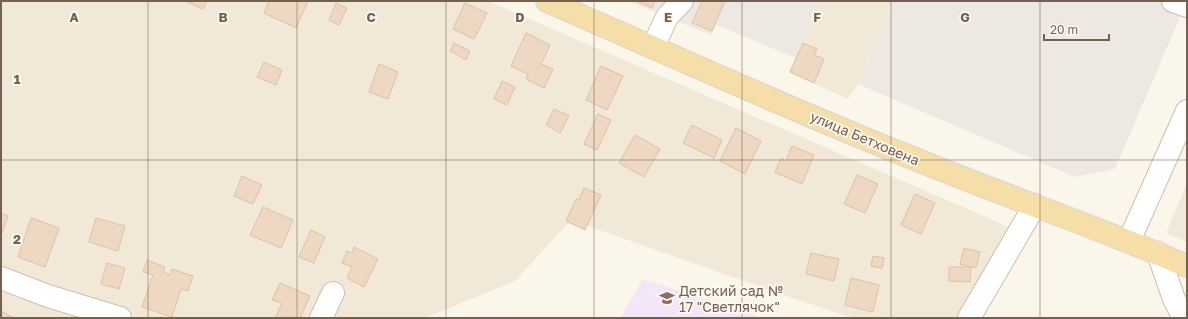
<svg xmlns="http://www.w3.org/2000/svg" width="1188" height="319" font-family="'Golos Text',sans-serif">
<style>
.residential{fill:#f2e8d8}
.industrial{fill:#ede8e2}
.education{fill:#f3e6f8}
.building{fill:#efd8c3;stroke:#e0c0a4}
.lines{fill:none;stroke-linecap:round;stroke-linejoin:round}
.minor-casing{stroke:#cdbfb0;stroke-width:24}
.major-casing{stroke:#dbd5d1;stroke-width:24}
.minor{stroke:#fff;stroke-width:22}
.major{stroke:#f5dea7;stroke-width:22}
.grid{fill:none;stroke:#755f4e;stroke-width:1;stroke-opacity:0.55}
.labels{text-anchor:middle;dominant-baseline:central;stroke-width:3.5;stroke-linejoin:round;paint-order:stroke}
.street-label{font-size:14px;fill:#755f4e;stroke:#fef9f0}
.education-label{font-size:14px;fill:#785e54;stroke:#fef9f0;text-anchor:start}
.grid-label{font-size:13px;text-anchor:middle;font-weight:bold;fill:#755f4e;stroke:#fef9f0;stroke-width:3.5;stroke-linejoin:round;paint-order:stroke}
</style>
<rect width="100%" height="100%" fill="#fbf6ea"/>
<path class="residential" d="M1,1h487l521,226 -48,91h-107l-59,-19 -224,-79 -56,61 -90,37h-424z
M822,1h72l-36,83 -10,15 -59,-27z
M1187,183v59l-21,-9z"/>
<path class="industrial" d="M628,1h194l-26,57 -80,-33 -5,10z
M894,1h293l-72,168 -40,8 -217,-93z"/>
<path class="education" d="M643,279l120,39h-143z"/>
<path class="building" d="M185,1h22l-4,8z
M269,1h39l-12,27 -32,-15z
M636,1h19l-3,7z
M702,1h23l-13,30 -20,-8z
M336,3l11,5 -8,17 -10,-5z
M465,3l22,10 -13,26 -21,-10z
M526,33l24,12 -9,19 12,5 -9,19 -18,-9 2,-5 -17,-8z
M454,43l16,8 -4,9 -16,-9z
M803,43l14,6 -3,6 10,4 -10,24 -24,-11z
M264,62l18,8 -6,15 -19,-8z
M379,64l19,8 -10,27 -19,-7z
M601,66l22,10 -16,34 -21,-10z
M502,81l13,6 -8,18 -13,-6z
M554,109l15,7 -9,17 -14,-8z
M598,114l13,6 -14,30 -13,-6z
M692,125l30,15 -8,18 -31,-15z
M736,128l25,13 -16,33 -25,-13z
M635,135l25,14 -16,28 -25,-14z
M792,146l22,9 -12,29 -27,-12 6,-14 5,3z
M857,175l21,9 -13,29 -21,-9z
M242,176l20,9 -9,19 -19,-8z
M584,188l17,7 -16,35 -19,-9 10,-22 3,1z
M915,194l20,9 -14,31 -20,-9z
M263,207l30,13 -12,28 -31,-13z
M1,213l7,3 -7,20z
M31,218l28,10 -14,39 -27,-10z
M96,218l29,8 -7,25 -29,-9z
M311,230l14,7 -11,26 -15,-6z
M354,247l24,12 -14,28 -17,-9 5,-11 -10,-4 5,-12 5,2z
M964,248l16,4 -4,16 -16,-4z
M811,253l28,6 -5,22 -28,-7z
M873,256l11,2 -2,10 -11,-2z
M147,260l18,7 -2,5 7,3 2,-6 21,7 -5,15 -7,-2 -9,28 -30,-10 11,-32 -10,-3z
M107,263l18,5 -6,21 -18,-5z
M949,267h22l-1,15 -21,-1z
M851,278l28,7 -6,27 -28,-7z
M280,283l30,13 -10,22h-25l7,-15 -10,-3z
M1,311l13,7h-13z"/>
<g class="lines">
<g class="minor-casing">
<path id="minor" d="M1173,1l14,5
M653,47l14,-30 15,-16
M1129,241l58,-130
M1158,253l16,46 10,19
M1,278l47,18 72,22
M321,318l12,-25
M969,318l66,-113"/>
</g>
<g class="major-casing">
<path id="major" d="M547,1c122,53 244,109 368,158 90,37 183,68 272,107"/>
</g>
<use href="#minor" class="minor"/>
<use href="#major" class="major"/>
</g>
<path class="grid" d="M148,1v317M297,1v317M446,1v317M594,1v317M742,1v317M891,1v317M1040,1v317M1,160h1186"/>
<defs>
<g id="school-bare" transform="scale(1.2)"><path d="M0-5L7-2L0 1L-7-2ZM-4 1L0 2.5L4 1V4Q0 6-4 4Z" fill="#8d6e63" stroke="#fef9f0" stroke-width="2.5" paint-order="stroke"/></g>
</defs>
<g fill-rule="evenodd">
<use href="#school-bare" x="667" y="298"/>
</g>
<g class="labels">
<g class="street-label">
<text transform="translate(865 138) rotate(23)">улица Бетховена</text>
</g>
<g class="education-label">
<text x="679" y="290">Детский сад №<tspan x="679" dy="16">17 "Светлячок"</tspan></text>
</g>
</g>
<g class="grid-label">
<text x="74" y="22">A</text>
<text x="223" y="22">B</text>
<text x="371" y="22">C</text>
<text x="520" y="22">D</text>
<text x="668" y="22">E</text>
<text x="817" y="22">F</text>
<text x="965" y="22">G</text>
<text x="17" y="84">1</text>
<text x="17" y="244">2</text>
</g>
<rect width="1188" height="319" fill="none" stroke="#755f4e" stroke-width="4"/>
<path d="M1044 34v6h65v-6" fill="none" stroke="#755f4e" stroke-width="2"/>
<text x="1050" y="34" font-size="12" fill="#755f4e" stroke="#fef9f0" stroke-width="3" paint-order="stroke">20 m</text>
</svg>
